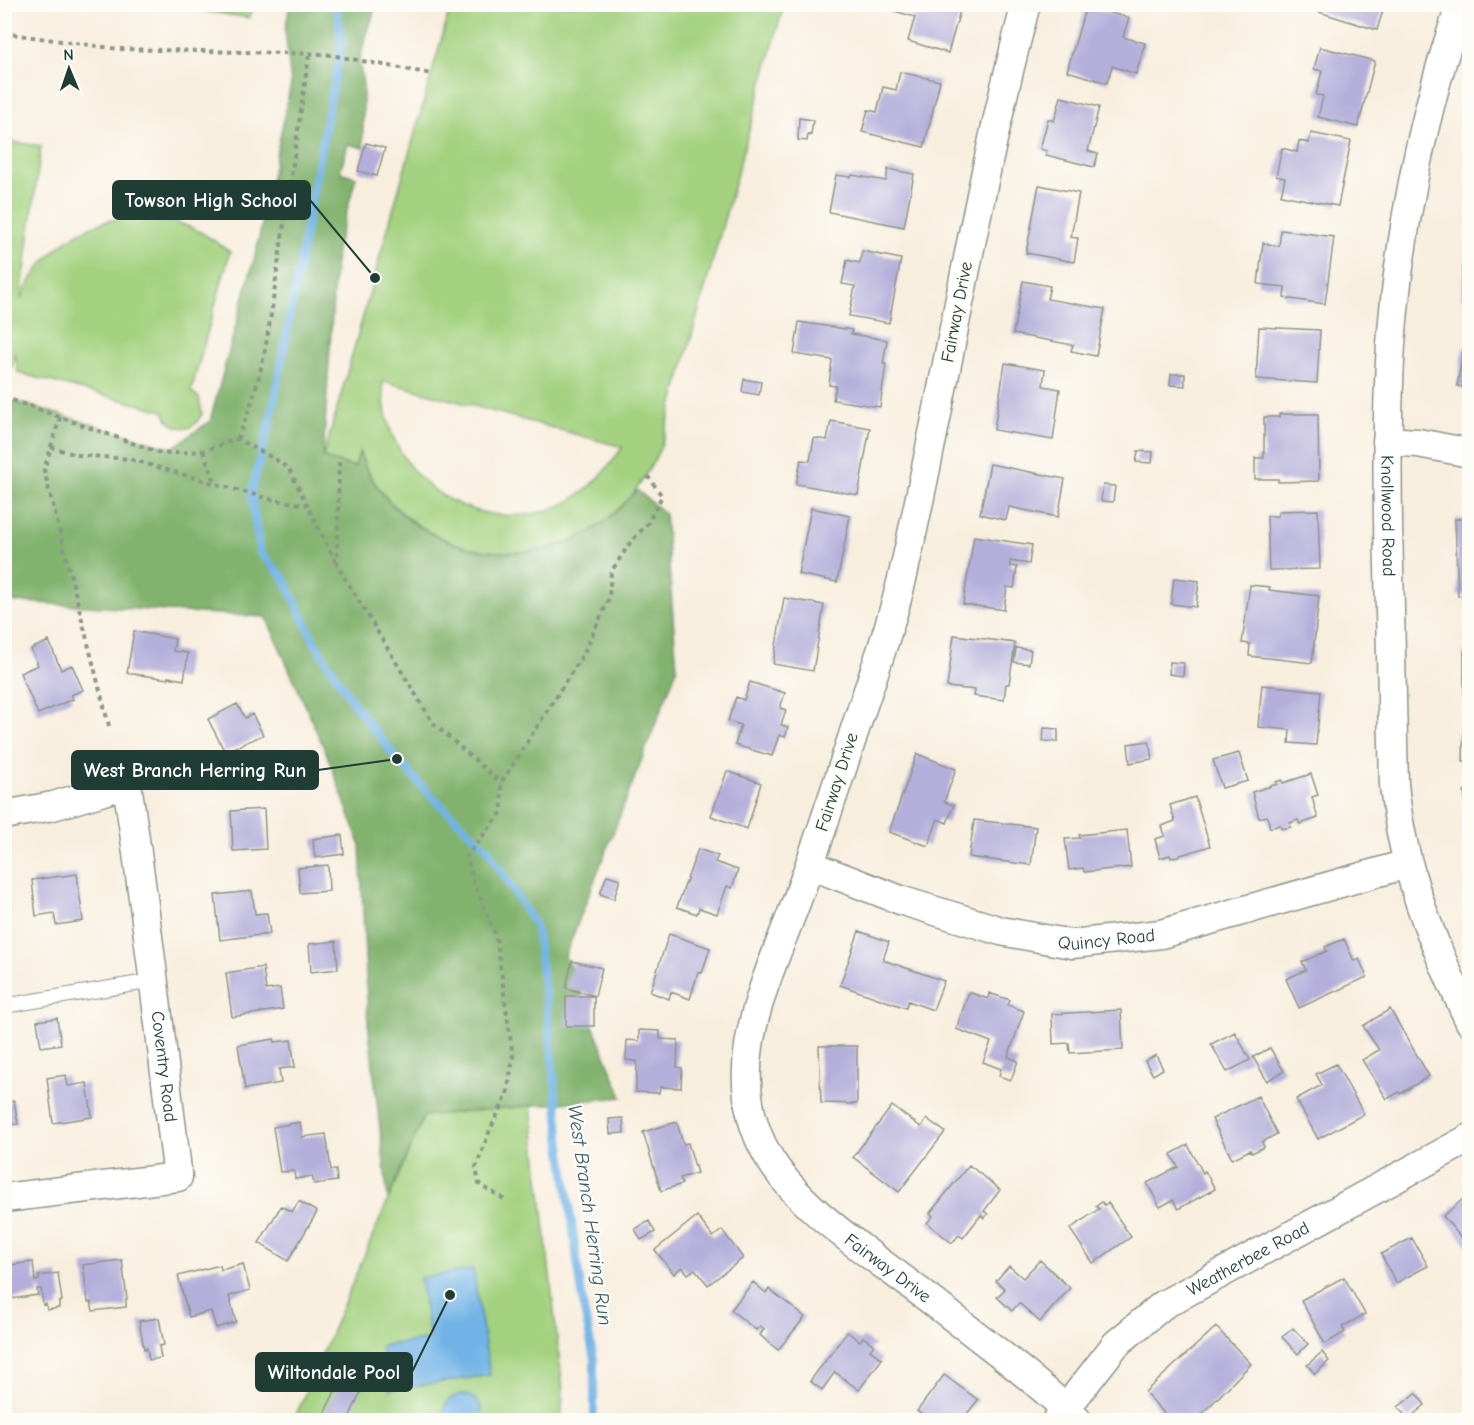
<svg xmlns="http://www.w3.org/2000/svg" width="1474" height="1425" font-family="'Comic Neue',sans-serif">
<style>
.green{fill:#a3d17f;stroke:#61875a;stroke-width:1.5;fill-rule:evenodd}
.forest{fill:#82b36e;stroke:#507851;stroke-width:1.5}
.water{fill:#71b3e6;stroke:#48788d;stroke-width:1.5}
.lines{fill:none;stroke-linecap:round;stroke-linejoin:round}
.stream{stroke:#71b3e6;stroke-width:8}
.building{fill:#b4afda}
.service-casing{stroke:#8c9689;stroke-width:16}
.minor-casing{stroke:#8c9689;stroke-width:31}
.path{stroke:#8c9689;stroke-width:4;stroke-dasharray:4.5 4.5;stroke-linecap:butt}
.service{stroke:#fff;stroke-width:14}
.minor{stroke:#fff;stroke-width:28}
.labels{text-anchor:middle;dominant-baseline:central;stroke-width:4.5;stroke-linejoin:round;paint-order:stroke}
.street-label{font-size:18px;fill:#1f3d34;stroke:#fdfcf7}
.water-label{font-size:20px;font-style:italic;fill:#386069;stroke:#fdfcf7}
.leader{fill:none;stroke:#1f3d34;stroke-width:2}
.callout-dot{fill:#1f3d34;stroke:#fdfcf7;stroke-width:2}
.callout{fill:#1f3d34;stroke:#1f3d34;stroke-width:2}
.callout-label{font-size:20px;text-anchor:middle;font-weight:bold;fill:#fff}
</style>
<rect width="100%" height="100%" fill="#fdfcf7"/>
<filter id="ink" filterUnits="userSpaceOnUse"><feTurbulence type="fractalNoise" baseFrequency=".0167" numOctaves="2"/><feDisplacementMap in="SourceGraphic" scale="12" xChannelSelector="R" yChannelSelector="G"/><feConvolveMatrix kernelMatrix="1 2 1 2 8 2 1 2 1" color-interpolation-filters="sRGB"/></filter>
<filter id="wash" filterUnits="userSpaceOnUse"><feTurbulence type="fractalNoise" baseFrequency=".008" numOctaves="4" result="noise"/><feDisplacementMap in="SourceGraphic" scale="24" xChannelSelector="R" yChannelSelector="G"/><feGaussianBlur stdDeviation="1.35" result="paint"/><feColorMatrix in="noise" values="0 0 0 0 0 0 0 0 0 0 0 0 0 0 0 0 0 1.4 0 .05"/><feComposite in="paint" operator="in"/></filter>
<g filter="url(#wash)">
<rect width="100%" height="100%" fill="#f8eede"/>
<path class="green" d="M163,5l89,-1v1l-2,13z
M451,5h333l-123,441c-14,31 -32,59 -61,79 -81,57 -205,22 -240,-72l-5,14 -32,-9zM383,381l239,66v1c-11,16 -23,32 -39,44 -62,47 -156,20 -187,-49 -10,-20 -13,-41 -13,-62z
M5,141l36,5 -20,153c30,-68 100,-101 171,-71 14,6 26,15 38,24l-39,139 8,7 3,16 -6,9 -7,5c-13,0 -21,-4 -25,-17l-146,-38 -3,-21 -3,15 -7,-1z
M413,1009l94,99 24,-2 32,286 -2,28h-267l130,-304z"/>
<path class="forest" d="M290,5h86l-17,56 4,23v64l-15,-4 -8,28 16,5 -20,73 -13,208 32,9 4,-15c32,88 135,122 217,87 25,-11 43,-30 61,-49l28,24 12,155 -112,287 57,141 -198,19 -36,83 -20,-177 -8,-178 -32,-87 -62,-140 -261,-16 -1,-203 168,50 38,-27 46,-169 35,-168 -6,-54z"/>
<path class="water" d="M473,1269l17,106 -101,15 -8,-44 49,-7 -10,-61z
M462,1394c15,2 22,12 19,26h-37c-3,-13 4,-24 18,-26z"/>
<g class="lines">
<path class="stream" d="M336,4l6,41 -13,61 -58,312 -20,75 9,60 24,25 31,65 39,61 43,55 33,36 56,52 50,80 11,80 14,137 23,166 10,49v61"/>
</g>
<g id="blocks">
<path class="building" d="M885,4h77l-14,49 -40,-12 7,-24 -31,-9z
M1310,4h75l-8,26 -58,-18 1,-3z
M1086,6l43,12 -6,19 22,6 -9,31 -24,-8 -5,17 -40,-12z
M1320,47l55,14 -17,66 -40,-10 5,-21 -7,-1 6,-24 -8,-2z
M900,72l40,9 -16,66 -62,-15 6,-22 9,2 6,-25 13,3z
M1061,97l38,10 -11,44 10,3 -4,13 -48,-12 1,-4 -7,-2 8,-30 6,2z
M799,118l14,2 -2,15 -3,-1 -1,7 -9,-1z
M1311,133l40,8 -13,65 -57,-11 4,-17 -9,-2 6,-28 15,4 2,-11 10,2z
M366,143l19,5 -8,28 -19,-5z
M888,169l26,5 -10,53 -75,-15 7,-37 15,2 1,-2 34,6z
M1039,185l40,8 -8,44 7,1 -4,24 -48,-9z
M1281,230l53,7 -9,67 -41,-6 1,-11 -27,-3 5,-41 16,3z
M1468,245h2v54l-9,-1z
M862,251l39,8 -12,64 -40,-7 6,-30 -13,-2 5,-24 13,3z
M1023,281l27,5 -3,13 58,10 -9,47 -25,-5 2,-6 -60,-11z
M799,322l53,8 -1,4 36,6 -4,24h3l-6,43 -47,-7 3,-14 -7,-1 3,-25 -38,-6z
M1259,327l61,3 -3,53 -61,-4z
M1464,347l6,1v41l-13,-3z
M1005,363l40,7 -2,16 17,3 -7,51 -59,-10z
M1171,374h14v12l-15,-1z
M744,379l17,3 -2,13 -17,-3z
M1279,414h39l1,67 -41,1v-3h-23v-21h9v-41h15z
M831,421l39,7 -12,67 -62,-11 5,-24 9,1 4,-23 13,2z
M1138,451l15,1 -1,11 -16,-1z
M990,464l75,15 -7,38 -49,-10 -3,13 -26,-6z
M1103,485l12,1 -2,16 -12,-1z
M811,508l39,8 -13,66 -39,-8z
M1318,510l2,59 -51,1 -2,-54h11v-5z
M1455,519h15v77h-12z
M974,536l58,9 -3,19 -19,-3v5l7,1 -3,21 -7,-1 -3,23 -41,-6z
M1174,578l25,3 -3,26 -25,-3z
M1250,585l20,2 -1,3 50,6 -7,67 -63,-7 1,-12 -8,-1z
M784,598l40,7 -11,66 -40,-7z
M134,631l41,8 -2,12 15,2 -4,27 -16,-3v2l-41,-6z
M954,635l61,8 -6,41h-3l-2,16 -30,-4 1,-6 -28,-3z
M49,641l12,29 11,-5 11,25 -12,5 2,4 -35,15 -18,-41 18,-8 -7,-16z
M1016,648l15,2 -2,14 -15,-2z
M1464,651h6v43h-6z
M1170,662l14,1 -1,13 -14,-2z
M750,682l35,11 -5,15 6,2 -5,15 7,2 -3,10 -6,-2 -7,21 -37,-11 6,-20 -13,-4 8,-24 8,3z
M1262,685l59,6 -5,54 -27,-2 1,-13 -32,-3z
M237,704l8,14 7,-4 11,21 -38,17 -17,-33z
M1464,717h6v44h-7z
M1044,728l14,1v13l-15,-1z
M1149,741l3,18 -22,4 -2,-19z
M1239,753l9,28 -26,7 -9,-28z
M917,754l39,15 -12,33 10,3 -7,18 -9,-4 -10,27 -39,-14z
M727,771l34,12 -14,46 -36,-13z
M1311,774l7,21 -6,2 6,21 -18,6 -2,-4 -8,3 1,4 -9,2 -2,-4 -10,3 -3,-12 -8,2 -7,-26 25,-8 -1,-2 6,-2 1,3z
M1470,790v28h-2l-4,-27z
M1195,797l15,49 -39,12 -1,-3 -10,3 -5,-19 10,-3 -3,-10 13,-5 -5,-16z
M264,809l2,40 -33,2 -2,-40z
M974,820l62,7 -5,38 -62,-8z
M1127,830l4,37 -47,5 -1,-4 -14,2 -4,-31 15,-1 -1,-3z
M342,835l2,19 -29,4 -2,-19z
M698,849l20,7 -3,6 23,8 -6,18 -5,-2 -10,28 -18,-6 -2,6 -20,-7z
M328,865l1,26 -29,2 -2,-25z
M77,874l6,47 -27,4 -2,-12 -18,3 -4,-36z
M607,875l13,4 -6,20 -14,-5z
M252,891l3,23 12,-1 3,21 -50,6 -5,-45z
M4,894l6,21 -6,1z
M859,931l30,11 -6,18 61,21 -11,29 -25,-9 -2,7 -66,-23z
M669,934l41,14 -8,25 -4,-1 -8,27 -19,-7 -2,7 -19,-7z
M1344,939l10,22 5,-2 8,18 -68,31 -13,-29 20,-9 -4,-8 25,-11 -2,-4z
M336,941l2,28 -27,3 -2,-28z
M572,961l30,7 -7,28 -29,-8z
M263,967l3,23 14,-2 3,21 -51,8 -6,-44z
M969,992l19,7 1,-6 21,7 -2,5 16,6 -16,46 10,4 -7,19 -12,-4 2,-7 -18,-7 8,-20 -35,-13z
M566,996h28v30h-28z
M1390,1009l39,67 -29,18 -1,-2 -12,7 -25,-39 17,-10 -16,-24z
M1121,1010l2,40 -53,3 -1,-10 -16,1 -1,-30z
M57,1018l4,26 -20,3 -4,-26z
M639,1030l21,1v8l18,1 -1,27 5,1 -1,20 -21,-1 -1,6 -23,-1 1,-31 -11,-1 1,-20 12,1z
M1235,1032l15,28 -23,12 -16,-28z
M274,1039l1,3 16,-2 4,27 -16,2 2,14 -36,6 -7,-44z
M819,1046h38v58l-36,-1z
M1270,1048l14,23 -17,10 -14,-24z
M1156,1055l7,14 -10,6 -8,-14z
M1336,1064l28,50 -46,25 -22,-40 26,-14 -6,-11z
M66,1075l2,11 19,-3 5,34 -39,6 -6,-45z
M1258,1096l19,38 -15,8 2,5 -12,6 -2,-3 -18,9 -20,-40z
M14,1101l4,23 -14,1v-22z
M892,1106l29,21 6,-8 18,13 -46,60 -46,-35z
M623,1118l1,15 -14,1 -1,-15z
M300,1122l2,15 24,-3 5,36h5l1,11 -23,3 -2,-8 -17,3 -1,-8 -14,1 -7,-45z
M677,1122l6,22 5,-1 9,30 -17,5 2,6 -21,7 -18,-59z
M1188,1145l15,28 2,-2 10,18 -37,20 -5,-9 -13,7 -13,-24 31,-16 -7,-13z
M969,1165l31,25 -16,21 4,3 -4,4 -3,-3 -18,23 -4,-3 -7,8 -25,-20 6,-7 -3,-3z
M1470,1193v55l-27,-32z
M299,1201l18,11 -29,49 -29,-18 22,-37 11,6z
M1102,1202l2,3 4,-2 23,34 -38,26 -23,-34 29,-20 -3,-3z
M697,1216l16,21 9,-7 21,28 -35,27 -13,-16 -7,5 -6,-7 -8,7 -19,-24z
M649,1221l6,11 -14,8 -6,-11z
M1412,1238l16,28 -32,17 -15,-29z
M122,1260l5,39h-1v8l-33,4 -2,-9h-3l-5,-37z
M1040,1260l30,28 -30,34 -21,-19 -7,8 -15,-14 8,-8 -9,-8 13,-15 14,12z
M33,1262l2,19 4,-1v-4l19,-3 4,28 -3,1v6l-12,2 -1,-6 -3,1 -2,-16h-4l1,6 -34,5v-34z
M243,1264l7,26 -21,6 7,26 -20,6 -5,-17 -22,6 -11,-41 42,-11 1,5z
M1344,1277l21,37 -23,13 3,5 -20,12 -24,-44z
M753,1282l13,11 3,-4 36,28 -27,33 -18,-15 4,-6 -4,-3 -4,4 -25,-20z
M159,1318l5,27 -5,1 2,12 -12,2 -2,-12 -3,1 -5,-28z
M1216,1327l35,37 -55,56h-26l-25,-28z
M1293,1328l15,16 -10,10 -16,-17z
M847,1332l13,9 3,-4 11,8 -4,5 12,9 -23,31 -24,-18 -13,18 -12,-9z
M1322,1352l7,9 -14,13 -8,-9z
M944,1375l34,25 -16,20h-33l-12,-9z
M340,1381l21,10 -13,29h-27z
M1416,1393l9,12 -17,14 -10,-12z"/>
</g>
</g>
<g filter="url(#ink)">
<use href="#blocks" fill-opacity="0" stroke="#8c9689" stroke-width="1.5"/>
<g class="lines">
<g class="service-casing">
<path id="service" d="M4,1006l148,-25"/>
</g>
<g class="minor-casing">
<g id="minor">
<path id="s1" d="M1026,4c-51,190 -80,384 -124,575 -11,47 -28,93 -43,138 -20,61 -40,123 -62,183 -30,81 -78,170 -30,254 26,47 86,88 129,120 34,25 68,52 102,78 27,22 55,43 79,68"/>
<path id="s2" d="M1461,4c-38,106 -62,230 -70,341 -5,74 -4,148 -2,222 2,73 3,145 5,217 8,87 39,160 76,238"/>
<path d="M1387,441l31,2 52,10"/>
<path id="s3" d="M4,815l49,-9 74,-22c20,130 34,262 51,393l-174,21"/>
<path id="s4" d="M810,865l93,36 98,30 71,13 89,-10 246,-70"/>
<path id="s5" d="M1057,1420l59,-76 47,-39 307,-167"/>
</g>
</g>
<path class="path" d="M4,25l4,-21
M4,33l114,16 207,5 107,20
M4,397l159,57 40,-3 34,-12 38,20 14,10 48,96
M60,417l-16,53 66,260
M237,439c27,-57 33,-119 42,-181 10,-68 20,-135 30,-203
M51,447l26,8 52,4 140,40 37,6
M203,451l12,31
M339,462l-2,103 96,158 68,60
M504,1199l-25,-15 -3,-17 14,-37 17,-35 6,-38 -17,-121 -21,-50 -9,-30 36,-44 -1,-29 83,-130 25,-54 2,-27 19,-29 18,-20 14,-27 -15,-21"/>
<use href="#service" class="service"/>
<use href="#minor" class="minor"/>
</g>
</g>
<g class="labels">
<g class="street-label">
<text transform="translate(957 312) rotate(-79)">Fairway Drive</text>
<text stroke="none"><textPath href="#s2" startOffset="520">Knollwood Road</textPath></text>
<text transform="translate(837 782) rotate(-72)">Fairway Drive</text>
<text stroke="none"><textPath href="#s4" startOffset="309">Quincy Road</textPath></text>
<text stroke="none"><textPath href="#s3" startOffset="412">Coventry Road</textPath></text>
<text stroke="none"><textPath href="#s5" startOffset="254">Weatherbee Road</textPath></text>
<text stroke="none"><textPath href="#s1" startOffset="1359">Fairway Drive</textPath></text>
</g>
<g class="water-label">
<text transform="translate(590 1215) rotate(82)">West Branch Herring Run</text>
</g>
</g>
<path class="leader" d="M375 278L310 200M397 759L318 770M450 1295L412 1372"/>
<g class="callout-dot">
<circle cx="375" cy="278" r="6"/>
<circle cx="397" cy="759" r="6"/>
<circle cx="450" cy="1295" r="6"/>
</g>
<g class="callout">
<rect x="113" y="181" width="197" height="38" rx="6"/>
<rect x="72" y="751" width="246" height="38" rx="6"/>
<rect x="256" y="1353" width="156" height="38" rx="6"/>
</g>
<g class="callout-label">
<text x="211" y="207">Towson High School</text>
<text x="195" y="777">West Branch Herring Run</text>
<text x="334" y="1379">Wiltondale Pool</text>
</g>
<rect width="1474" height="1425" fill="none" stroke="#fdfcf7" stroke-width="24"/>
<g transform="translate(69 69) rotate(358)" stroke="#fdfcf7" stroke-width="4.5" paint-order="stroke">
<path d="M0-4.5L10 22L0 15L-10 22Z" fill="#1f3d34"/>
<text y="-9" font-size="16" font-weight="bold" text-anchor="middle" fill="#1f3d34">N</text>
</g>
</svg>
